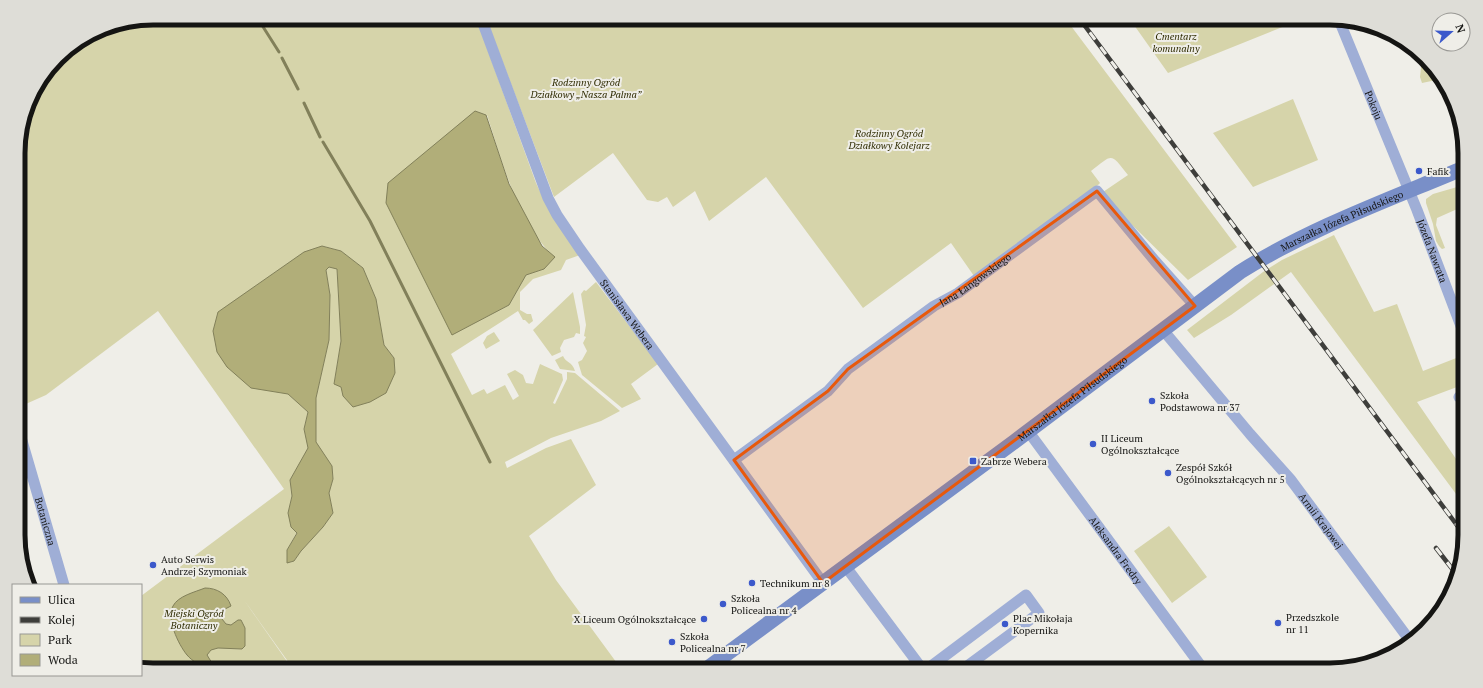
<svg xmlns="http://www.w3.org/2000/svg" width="1483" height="688" font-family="'PT Serif',serif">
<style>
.green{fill:#d6d4aa;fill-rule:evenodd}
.water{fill:#b1ae79;stroke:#82805a}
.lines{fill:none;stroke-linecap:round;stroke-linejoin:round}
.stream{stroke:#82805a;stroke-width:3}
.street{stroke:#9faed6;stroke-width:11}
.secondary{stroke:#798fc8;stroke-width:15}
.rail-casing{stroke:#3e3e3b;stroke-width:4.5}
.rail{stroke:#efeee8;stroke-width:3;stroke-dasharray:9;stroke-linecap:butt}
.marked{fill:#e8590c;fill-opacity:0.2;stroke:#e8590c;stroke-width:3;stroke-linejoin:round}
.poi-dot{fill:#3c59cb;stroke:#efeee8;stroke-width:1.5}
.labels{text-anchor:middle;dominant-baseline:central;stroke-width:4;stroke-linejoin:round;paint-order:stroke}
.park-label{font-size:10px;font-style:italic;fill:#2e2b00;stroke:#efeee8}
.street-label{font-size:10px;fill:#151513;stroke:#efeee8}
.poi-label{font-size:10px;fill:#151513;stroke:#efeee8;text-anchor:start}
.rim{fill:none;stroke:#151513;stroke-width:5}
</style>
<rect width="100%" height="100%" fill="#efeee8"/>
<path class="green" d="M153,18h323l60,165 8,17 36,55 -14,5 -5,10 -28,9 -13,13v18l7,4h4l2,7 -4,3 -4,-4h-2l-5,-9 -67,43 21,41 12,-6 3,5 18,-9 8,15 6,-4 -12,-22 8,-4 8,5 3,8 7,1 7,-20 22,10 1,6 -10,23 2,1 12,-25v-7l8,1 45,38 -19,10 -50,17 -46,24 2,6 39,-20 25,-9 25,46 -67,51 27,44 66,90h-328l-50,-70 49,70h-140l-12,-2v-72l143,-107 -126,-178 -112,84 -27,12 -1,-263 14,-51 32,-41 37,-24zM487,115c15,47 31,108 67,142l-10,12 -18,6 -17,30 -57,29 -14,-29zM323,246l18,5 22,17 13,31 8,46 10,13 -60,26 7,-43 -4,-73 -7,-2 -4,3 4,26 -1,45 -13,58v45l16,23 1,13 -4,14 4,20 -10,14 -22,24 -7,10 -6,2 -1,-13 10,-18 -9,-19 4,-17 -2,-16 19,-32 -5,-19 4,-17 -20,-18z
M486,18h579l172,229 -49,33 -64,-63 -21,-25 25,-17c-18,-23 -15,-21 -37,-4l9,12 -2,2 -124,91 -23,-33 -88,65 -97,-131 -57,44 -14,-30 -22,16 -6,-10 -9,5 -11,-2 -34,-47 -59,44z
M1129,18h176l-137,55z
M1422,59l15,12 4,8 -19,4 -2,-6z
M1293,99l25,61 -65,27 -40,-54z
M1464,185v21l-27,12 -1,7 9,23 -3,1 -3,-3 -3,-5 -3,-17 -7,-21v-4l7,-5z
M1334,235l40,77 23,-8 26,67 41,-16 1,29 -48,18 48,70v34l-174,-234 -60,43 -37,23 -7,-8 76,-58 19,-12z
M596,282l62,82 -27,20 10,15 -19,9 -40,-33 -4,-13 4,-2 5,-9 -4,-8 3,-6 -2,-1 2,-11 -5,-31 3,-4 2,1z
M573,292l7,35v7l-4,-1 -2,4 -10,3 -4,8 1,4 -9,4 -19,-26z
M494,332l6,9 -14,8 -3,-6 4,-7z
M563,356c3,7 9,5 12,15l-15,-2 -5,-9z
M1169,526l38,51 -35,26 -38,-52z"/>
<path class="water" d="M475,111l11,4 23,69 33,62 13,11 -11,12 -18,6 -17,30 -57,30 -66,-132 2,-20z
M322,246l19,5 22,17 13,31 8,46 10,13 1,15 -9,20 -16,9 -17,5 -10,-11 -2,-9 -7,-3 7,-43 -4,-72 -8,-2 -3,3 4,25 -1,45 -13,58v44l16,24 1,13 -4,14 4,20 -10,14 -22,24 -7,10 -7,2v-13l10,-17 -6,-6 -3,-14 4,-17 -2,-16 18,-32 -4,-19 4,-17 -20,-18 -37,-6 -24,-21 -10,-15 -4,-21 5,-19 86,-60z
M205,588c12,0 22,6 26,18l-6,3 -3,10 4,5 5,1 7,-5h3l4,8v18l-3,3 -24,-1 -7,2 -4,5 5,8v6l-2,1c-8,-3 -18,-9 -23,-15 -9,-11 -21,-37 -14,-49 5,-10 22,-14 32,-18z"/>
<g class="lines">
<path class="stream" d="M260,22l19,30
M282,58l16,31
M304,103l16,34
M323,142l47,79 120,241"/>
<g class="street">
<path id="s1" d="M481,18l67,180 9,17 23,34 243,334"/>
<path id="s2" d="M1339,20l78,190 47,124"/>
<path id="s3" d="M1163,330l87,104 41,46 120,162"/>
<path d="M1459,397l6,-2"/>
<path id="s4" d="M1028,431l176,239"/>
<path id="s5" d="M20,434l44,151"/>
<path id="s6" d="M734,460l94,-69 20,-22 86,-63 24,-13 139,-102 58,70 40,45"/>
<path d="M846,567l77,103"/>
<path d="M926,670l100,-75 13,18 -77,57"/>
</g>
<path class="secondary" id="s7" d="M705,670l309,-228 226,-170c70,-44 148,-72 224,-104"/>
<g class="rail-casing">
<path id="rail" d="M1079,18l386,518
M1436,548l21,27"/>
</g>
<use href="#rail" class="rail"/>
</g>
<path class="marked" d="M1097,191l98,115 -372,277 -89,-123 94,-69 20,-22z"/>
<g class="poi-dot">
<circle cx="1419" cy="171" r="4"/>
<circle cx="1152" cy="401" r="4"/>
<circle cx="1093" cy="444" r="4"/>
<rect x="969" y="457" width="8" height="8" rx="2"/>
<circle cx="1168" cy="473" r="4"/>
<circle cx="153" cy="565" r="4"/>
<circle cx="752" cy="583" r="4"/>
<circle cx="723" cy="604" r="4"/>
<circle cx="704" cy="619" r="4"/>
<circle cx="1278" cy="623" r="4"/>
<circle cx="1005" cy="624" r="4"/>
<circle cx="672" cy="642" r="4"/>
</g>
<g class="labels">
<g class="park-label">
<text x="1176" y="36">Cmentarz<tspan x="1176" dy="12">komunalny</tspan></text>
<text x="586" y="82">Rodzinny Ogród<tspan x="586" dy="12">Działkowy „Nasza Palma”</tspan></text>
<text x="889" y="133">Rodzinny Ogród<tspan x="889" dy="12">Działkowy Kolejarz</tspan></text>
<text x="194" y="613">Miejski Ogród<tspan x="194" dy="12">Botaniczny</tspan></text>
</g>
<g class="street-label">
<text stroke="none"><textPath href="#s2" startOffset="92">Pokoju</textPath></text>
<text stroke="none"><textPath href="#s7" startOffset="781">Marszałka Józefa Piłsudskiego</textPath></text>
<text stroke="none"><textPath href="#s2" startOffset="249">Józefa Nawrata</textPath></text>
<text stroke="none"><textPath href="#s6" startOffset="302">Jana Łangowskiego</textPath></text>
<text stroke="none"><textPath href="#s1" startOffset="333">Stanisława Webera</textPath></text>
<text stroke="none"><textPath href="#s7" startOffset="457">Marszałka Józefa Piłsudskiego</textPath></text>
<text stroke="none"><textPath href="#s3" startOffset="248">Armii Krajowej</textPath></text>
<text stroke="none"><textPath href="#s5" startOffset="91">Botaniczna</textPath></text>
<text stroke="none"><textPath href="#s4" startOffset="148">Aleksandra Fredry</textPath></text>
</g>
<g class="poi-label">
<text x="1427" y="171">Fafik</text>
<text x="1160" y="395">Szkoła<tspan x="1160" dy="12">Podstawowa nr 37</tspan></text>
<text x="1101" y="438">II Liceum<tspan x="1101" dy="12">Ogólnokształcące</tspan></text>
<text x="981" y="461">Zabrze Webera</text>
<text x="1176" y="467">Zespół Szkół<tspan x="1176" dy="12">Ogólnokształcących nr 5</tspan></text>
<text x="161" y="559">Auto Serwis<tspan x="161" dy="12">Andrzej Szymoniak</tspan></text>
<text x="760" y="583">Technikum nr 8</text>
<text x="731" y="598">Szkoła<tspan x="731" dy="12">Policealna nr 4</tspan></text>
<text x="1286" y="617">Przedszkole<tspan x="1286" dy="12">nr 11</tspan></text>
<text x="1013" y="618">Plac Mikołaja<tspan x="1013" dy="12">Kopernika</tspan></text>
<text x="696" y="619" text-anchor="end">X Liceum Ogólnokształcące</text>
<text x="680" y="636">Szkoła<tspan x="680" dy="12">Policealna nr 7</tspan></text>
</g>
</g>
<path d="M0 0H1483V688H0ZM153 25H1330A128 128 0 0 1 1458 153V535A128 128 0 0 1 1330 663H153A128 128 0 0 1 25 535V153A128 128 0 0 1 153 25Z" fill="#deddd7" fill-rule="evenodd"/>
<path class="rim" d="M153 25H1330A128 128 0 0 1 1458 153V535A128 128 0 0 1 1330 663H153A128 128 0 0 1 25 535V153A128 128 0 0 1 153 25Z"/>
<rect x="12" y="584" width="130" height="92" fill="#efeee8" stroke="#989793"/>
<rect x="20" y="597" width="20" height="6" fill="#798fc8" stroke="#989793"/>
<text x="48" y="604" font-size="12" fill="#151513">Ulica</text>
<rect x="20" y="617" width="20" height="6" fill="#3e3e3b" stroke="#989793"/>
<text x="48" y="624" font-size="12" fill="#151513">Kolej</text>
<rect x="20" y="634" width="20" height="12" fill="#d6d4aa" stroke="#989793"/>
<text x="48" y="644" font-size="12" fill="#151513">Park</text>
<rect x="20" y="654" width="20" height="12" fill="#b1ae79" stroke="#989793"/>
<text x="48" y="664" font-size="12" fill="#151513">Woda</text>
<g transform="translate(1451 32) rotate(70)"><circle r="19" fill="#efeee8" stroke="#989793"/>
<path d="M0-3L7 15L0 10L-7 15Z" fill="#3c59cb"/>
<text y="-6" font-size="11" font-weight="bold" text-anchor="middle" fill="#151513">N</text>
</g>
</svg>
